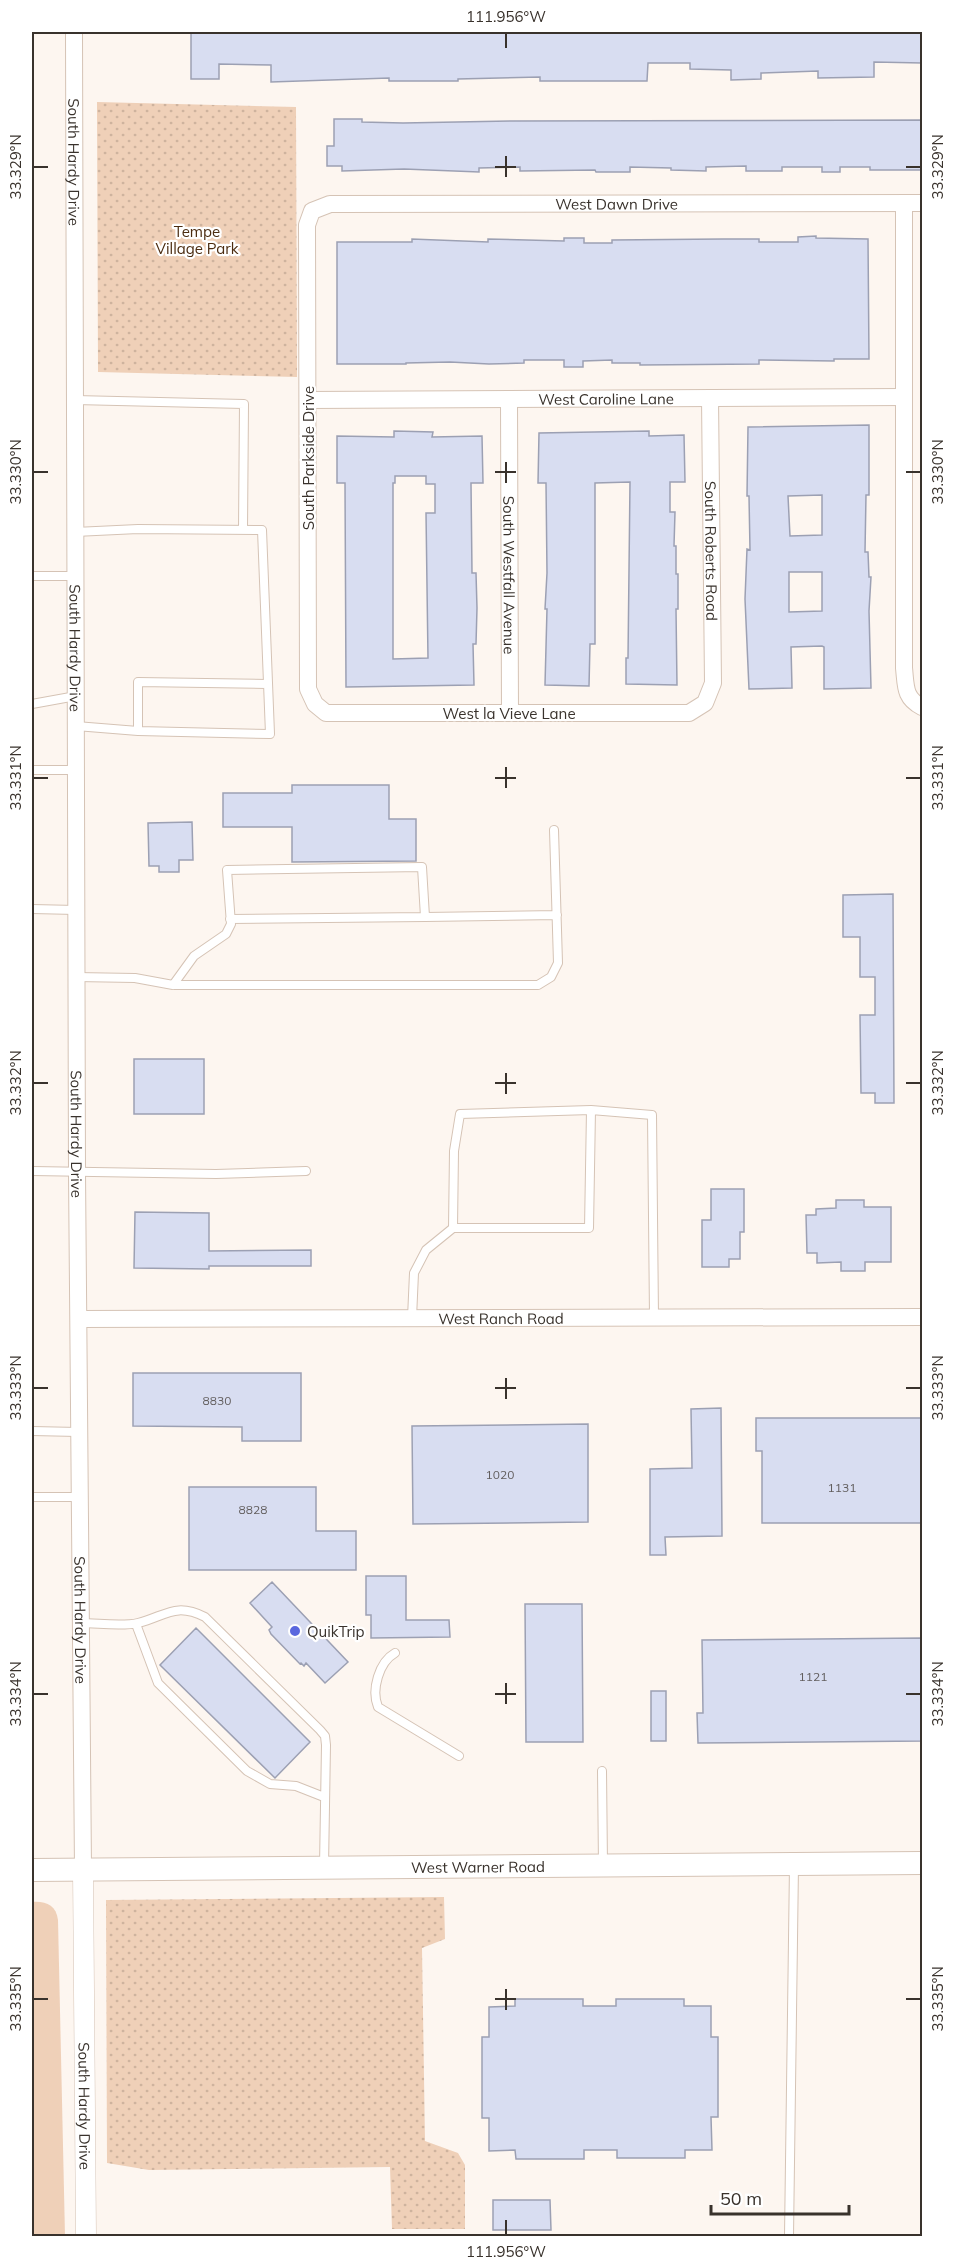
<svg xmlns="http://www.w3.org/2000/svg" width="954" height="2268" font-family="Mulish,sans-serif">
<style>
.green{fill:url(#green-dots)}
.pitch{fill:#efd0b8}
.building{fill:#d8ddf1;stroke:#9ca0b3;stroke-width:1.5;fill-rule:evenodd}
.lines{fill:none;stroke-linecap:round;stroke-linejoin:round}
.service-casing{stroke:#d5c3b5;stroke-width:10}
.minor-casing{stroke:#d5c3b5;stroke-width:18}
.tertiary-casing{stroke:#d5c3b5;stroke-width:21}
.secondary-casing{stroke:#d5c3b5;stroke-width:24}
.service{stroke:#fff;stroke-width:8}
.minor{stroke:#fff;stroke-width:16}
.tertiary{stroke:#fff;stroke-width:20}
.secondary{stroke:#fff;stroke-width:22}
.ticks{fill:none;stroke:#39322c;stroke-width:2}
.poi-dot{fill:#5a67de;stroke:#fff;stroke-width:2}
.labels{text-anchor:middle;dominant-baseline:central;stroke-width:4.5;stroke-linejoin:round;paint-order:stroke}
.number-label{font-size:12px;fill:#615d5d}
.street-label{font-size:15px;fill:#39322c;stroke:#fff}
.park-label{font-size:15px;fill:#4b2c10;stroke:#fff}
.poi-label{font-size:15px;fill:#39322c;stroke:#fff;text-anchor:start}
.neatline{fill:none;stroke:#39322c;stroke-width:2}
.ticks-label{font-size:15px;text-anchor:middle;fill:#39322c}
</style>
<defs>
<pattern id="green-dots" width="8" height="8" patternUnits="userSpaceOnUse" patternTransform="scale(1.5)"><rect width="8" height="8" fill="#efd0b8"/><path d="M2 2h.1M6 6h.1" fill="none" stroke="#ceb39e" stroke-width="1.8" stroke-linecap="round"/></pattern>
</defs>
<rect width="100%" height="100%" fill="#fdf6f0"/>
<path class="green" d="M97,102l199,5 1,270 -199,-5z
M444,1897l1,42 -23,9 3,193 33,12 7,12v64h-73l-2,-62 -241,3 -42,-7 -1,-263z"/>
<path class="pitch" d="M32,1902c14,-1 24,3 26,18l7,316h-33z"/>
<path class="building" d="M191,32h731v31l-48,-1v15l-56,1v-7l-57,2v6l-30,1v-10l-41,-1v-6h-42l-1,18h-107v-4l-82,2v2h-69v-3l-118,4v-17l-52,-1v15h-28z
M334,119h28v3l41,1 110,-2 409,-1v50h-52v-3h-30v5h-18v-5h-40v4h-36v-5l-40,1v4l-35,-1v-2l-41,-1v5h-34l-1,-2 -75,1v-4l-41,1v4l-75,-3 -62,2v-5h-15v-20h7z
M816,236v2l52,1 1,120h-35v2l-75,-1v4l-119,1v-2h-28v-3l-29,1v6h-19v-7h-40v3l-35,1 -39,-2 -44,1v1h-69v-122h75v-3l76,3v-3l76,2v-3h20v5h28v-3l111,-1h36v3h39v-5z
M869,425v70h-3l-1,57h3l1,25h2l-2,34 2,77 -47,1v-42l-2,-1 -31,1 1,41 -43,1 -4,-90 2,-50 3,1 -1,-54h-2l1,-69zM822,495v40l-32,1 -2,-40zM789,572h33v39l-33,1z
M394,431l39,1 -1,5 50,-1 1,47h-12l1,90h4l1,35 -1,36h-3l1,41 -128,2 -1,-204h-8v-47l57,1zM395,476h31v8h9v29h-9l2,145 -35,1v-176h2z
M649,431v5l35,-1 1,47h-15v30h5l-1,34h2v28h2v35h-2l1,76 -51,-1v-26h2l2,-176 -35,1v161h-5l-1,42 -44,-1 2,-76h-2l2,-36 -1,-90h-8l1,-50z
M292,785h97v34h27v42l-124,1v-35h-69v-34h69z
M192,822l1,38h-14v12h-20v-6h-10l-1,-43z
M893,894l1,209h-19v-10h-14l-1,-78h15v-38h-15v-40h-17v-42z
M134,1059h70v55h-70z
M711,1189h33v43h-4v27h-11v8h-27v-47h9z
M836,1200h28v7h27v55h-26v9h-24v-9l-24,1v-10h-10l-1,-38h10v-6l20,-1z
M135,1212l74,1v38l102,-1v16h-102v3l-75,-1z
M133,1373h168v68h-59v-14l-109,-1z
M721,1408l1,128 -57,1 1,18h-16v-86l42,-1 -1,-59z
M756,1418h166v105h-160v-72h-6z
M588,1424v98l-175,2 -1,-98z
M189,1487h127v44h40v39h-167z
M366,1576h40v44h43l1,17 -79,1v-23h-5z
M272,1582l76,80 -23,21 -19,-20 -2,3 -3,-3 -1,1 -29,-30 -2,-4 3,-3 -22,-24z
M525,1604h57l1,138h-57z
M196,1628l114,114 -35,36 -115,-113z
M922,1638v103l-224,2 -1,-30h6l-1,-73z
M651,1691h15v50h-15z
M515,1999h68v7h33v-7h68v7h27v31h7v80h-7l1,33h-27v8h-68v-8h-33v9h-68l-1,-9 -26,1v-33h-7v-81h7v-30l26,-1z
M493,2200h57l1,30h-58z"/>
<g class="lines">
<g class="service-casing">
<path id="service" d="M75,400l169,4 -1,126
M75,532l63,-3 124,1 8,204 -132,-3 -62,-5
M32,576h43
M32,704l44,-8
M138,731v-49l129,2
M32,770h44
M32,909l44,1
M230,919l195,-2
M76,977l59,1 38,7h365l13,-8 7,-14 -4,-133
M173,985l21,-29 32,-22 5,-10 -4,-54 195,-3 3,50 132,-2
M591,1110l-2,118h-136l1,-77 6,-37 131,-4 61,5 2,202
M32,1171l184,3 90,-3
M412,1318l2,-45 12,-23 27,-22
M32,1431l46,1
M32,1497h47
M81,1623c17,0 40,4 57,0 28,-7 37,-21 67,-6l115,113 5,6 1,9 -2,122
M136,1624l22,59 89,88 23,13 26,2 28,11
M395,1653c-16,9 -24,37 -17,54l81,49
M602,1771l1,94
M789,2236l5,-371"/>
</g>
<g class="minor-casing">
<g id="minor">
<path id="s1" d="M74,32l3,1141 6,696"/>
<path d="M904,203v465c2,18 0,30 18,39"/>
<path id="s2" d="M710,398l3,285 -8,20 -16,10h-363l-11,-9 -7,-15 -1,-464 5,-14 18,-7 592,-1"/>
<path id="s3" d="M509,399l1,314"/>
<path id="s4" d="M308,400l595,-3"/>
<path id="s5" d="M79,1319l843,-2"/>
</g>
</g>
<g class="tertiary-casing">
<g id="tertiary">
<path id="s6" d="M83,1869l3,367"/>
</g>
</g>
<g class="secondary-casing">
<g id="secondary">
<path id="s7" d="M32,1870l890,-7"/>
</g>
</g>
<use href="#service" class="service"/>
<use href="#minor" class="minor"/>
<use href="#tertiary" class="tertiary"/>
<use href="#secondary" class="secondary"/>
</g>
<path class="ticks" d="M506,33v15M506,156v21M33,167h15M495,167h21M906,167h15M506,462v21M33,472h15M495,472h21M906,472h15M506,767v21M33,778h15M495,778h21M906,778h15M506,1073v21M33,1083h15M495,1083h21M906,1083h15M506,1378v21M33,1388h15M495,1388h21M906,1388h15M506,1683v21M33,1694h15M495,1694h21M906,1694h15M506,1989v21M33,1999h15M495,1999h21M906,1999h15M506,2220v15"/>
<circle class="poi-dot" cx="295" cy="1631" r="6"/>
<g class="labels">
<g class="number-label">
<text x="217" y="1400">8830</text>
<text x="500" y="1474">1020</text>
<text x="842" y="1487">1131</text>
<text x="253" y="1509">8828</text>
<text x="813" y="1676">1121</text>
</g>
<g class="street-label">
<text stroke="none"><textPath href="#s1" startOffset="130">South Hardy Drive</textPath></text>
<text stroke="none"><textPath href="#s2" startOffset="1504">West Dawn Drive</textPath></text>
<text stroke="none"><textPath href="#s4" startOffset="298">West Caroline Lane</textPath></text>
<text transform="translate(308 458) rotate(-90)">South Parkside Drive</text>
<text stroke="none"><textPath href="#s2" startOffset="153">South Roberts Road</textPath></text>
<text stroke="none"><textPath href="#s3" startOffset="176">South Westfall Avenue</textPath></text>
<text stroke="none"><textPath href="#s1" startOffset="616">South Hardy Drive</textPath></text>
<text x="509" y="713">West la Vieve Lane</text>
<text stroke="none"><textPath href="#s1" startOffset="1102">South Hardy Drive</textPath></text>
<text stroke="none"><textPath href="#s5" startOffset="422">West Ranch Road</textPath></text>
<text stroke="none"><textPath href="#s1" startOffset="1588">South Hardy Drive</textPath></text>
<text stroke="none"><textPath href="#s7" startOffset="446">West Warner Road</textPath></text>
<text stroke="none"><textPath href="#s6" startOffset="237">South Hardy Drive</textPath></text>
</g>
<g class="park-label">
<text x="197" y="231">Tempe<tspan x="197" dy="17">Village Park</tspan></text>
</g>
<g class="poi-label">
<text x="307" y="1631">QuikTrip</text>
</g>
</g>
<rect width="954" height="2268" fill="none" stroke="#ffffff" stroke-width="66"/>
<path d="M711 2205v9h138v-9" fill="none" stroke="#39322c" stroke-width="3"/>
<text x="720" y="2205" font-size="18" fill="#39322c" stroke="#ffffff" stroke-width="4.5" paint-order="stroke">50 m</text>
<rect x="33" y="33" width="888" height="2202" class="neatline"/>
<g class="ticks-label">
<text x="506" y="22">111.956°W</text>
<text transform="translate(938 167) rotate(-90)" y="5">33.329°N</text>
<text transform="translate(16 167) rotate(-90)" y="5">33.329°N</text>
<text transform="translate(938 472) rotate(-90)" y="5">33.330°N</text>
<text transform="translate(16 472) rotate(-90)" y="5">33.330°N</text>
<text transform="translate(16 778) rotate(-90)" y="5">33.331°N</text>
<text transform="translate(938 778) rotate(-90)" y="5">33.331°N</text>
<text transform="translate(16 1083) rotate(-90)" y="5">33.332°N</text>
<text transform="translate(938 1083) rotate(-90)" y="5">33.332°N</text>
<text transform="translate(16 1388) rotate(-90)" y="5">33.333°N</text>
<text transform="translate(938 1388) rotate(-90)" y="5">33.333°N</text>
<text transform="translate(938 1694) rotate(-90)" y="5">33.334°N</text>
<text transform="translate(16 1694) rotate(-90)" y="5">33.334°N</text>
<text transform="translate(938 1999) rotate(-90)" y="5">33.335°N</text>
<text transform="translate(16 1999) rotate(-90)" y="5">33.335°N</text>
<text x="506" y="2257">111.956°W</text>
</g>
</svg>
